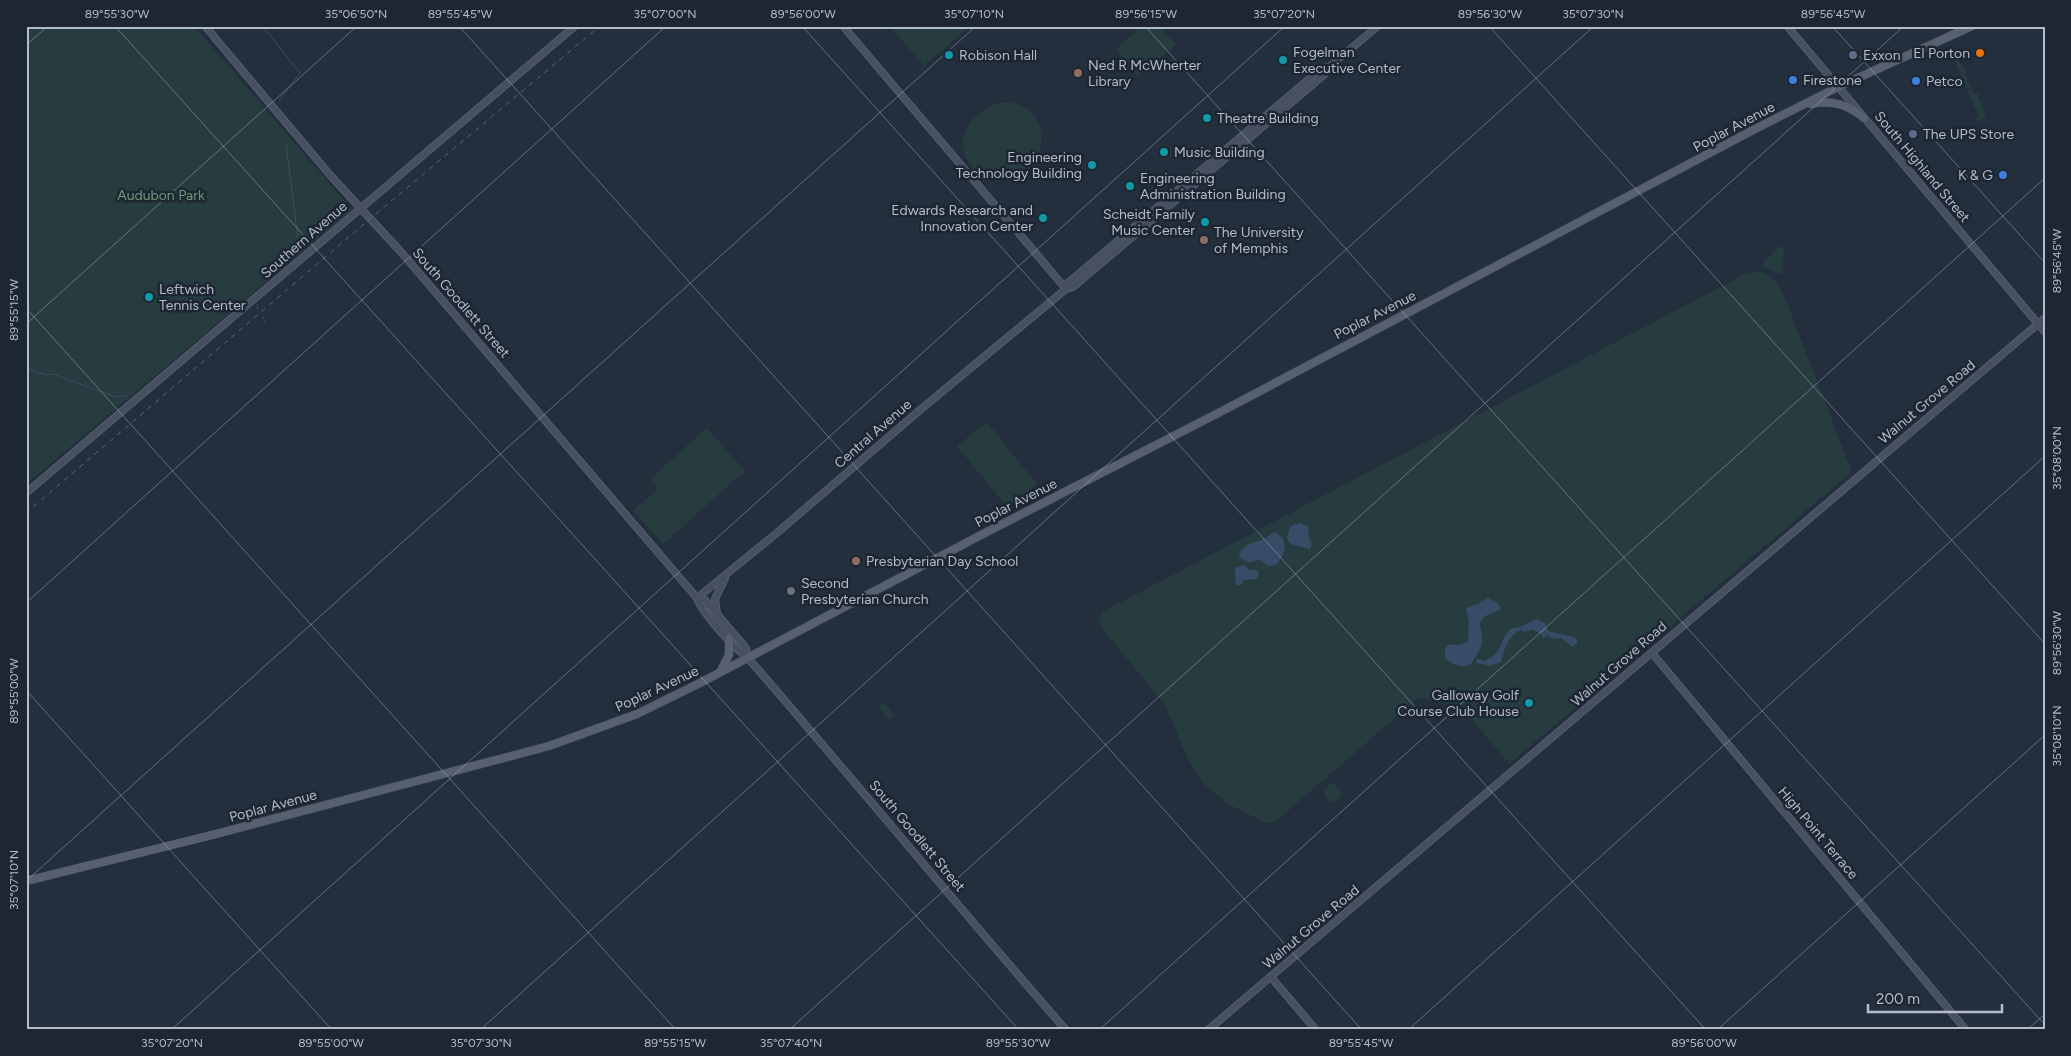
<svg xmlns="http://www.w3.org/2000/svg" width="2071" height="1056" font-family="Figtree,sans-serif">
<style>
.green{fill:#263c3f}
.water{fill:#394c67}
.lines{fill:none;stroke-linecap:round;stroke-linejoin:round}
.stream{stroke:#394c67;stroke-width:1}
.secondary-casing{stroke:#565f6c;stroke-width:8}
.primary-casing{stroke:#414a57;stroke-width:9}
.secondary{stroke:#465061;stroke-width:6}
.primary{stroke:#56606e;stroke-width:8}
.rail{stroke:#5a6575;stroke-width:1;stroke-dasharray:5 5;stroke-linecap:butt}
.ticks{fill:none;stroke:#b4bcc9;stroke-width:1;stroke-opacity:0.45}
.food-dot{fill:#e8710a;stroke:#1d2633;stroke-width:2}
.culture-dot{fill:#0f9aa8;stroke:#1d2633;stroke-width:2}
.service-dot{fill:#5c6f8a;stroke:#1d2633;stroke-width:2}
.education-dot{fill:#8d6e63;stroke:#1d2633;stroke-width:2}
.shop-dot{fill:#3f7fe0;stroke:#1d2633;stroke-width:2}
.worship-dot{fill:#6b7280;stroke:#1d2633;stroke-width:2}
.labels{text-anchor:middle;dominant-baseline:central;stroke-width:5;stroke-linejoin:round;paint-order:stroke}
.poi-label{font-size:14px;fill:#b4bcc9;stroke:#1d2633;text-anchor:start}
.street-label{font-size:14px;fill:#b4bcc9;stroke:#1d2633}
.park-label{font-size:14px;fill:#6b9a76;stroke:#1d2633}
.neatline{fill:none;stroke:#b4bcc9;stroke-width:2}
.ticks-label{font-size:12px;text-anchor:middle;fill:#b4bcc9}
</style>
<rect width="100%" height="100%" fill="#242f3e"/>
<path class="green" d="M26,26h168l158,184 -326,274z
M890,26h80l-46,40z
M1142,26h17l17,19 -38,31 -22,-27z
M1960,52l-3,3 5,12h3l2,5 -2,2 9,20h5l-1,3 8,18 -7,6 -2,-1 -1,-2 3,-1 -26,-60h-4z
M1007,102c59,6 35,87 -14,78 -10,-2 -15,-7 -21,-14 -24,-27 5,-62 35,-64z
M1778,247h4l2,4 -2,22 -2,1 -17,-7 -2,-3z
M1760,271c13,6 19,13 25,27l66,172 -2,4 -340,290 -46,-56 -45,-10 -144,125h-8l-38,-19 -26,-22 -16,-27 -21,-50 -63,-77 -3,-9 3,-7 645,-339z
M987,422l50,62 -29,24 -51,-62z
M707,428l38,43 -82,73 -30,-33 25,-23 -8,-9z
M885,703l9,13 -6,4 -9,-13z
M1333,782l11,12 -10,9 -6,-3 -6,-10z"/>
<path class="water" d="M1299,523l9,3 1,11 3,7 -2,5 -17,-4 -5,-4 -1,-4 3,-10z
M1274,532c16,7 12,22 2,33l-7,1 -11,-7 -8,4 -11,-6c3,-13 14,-14 25,-18 4,-2 7,-5 10,-7z
M1244,565l6,5h6l3,3 -2,6 -13,1 -3,5h-5l-1,-17z
M1488,598l10,6 3,5c-5,4 -13,4 -18,9 -6,7 -1,11 -1,19 1,10 -6,20 -12,28 -10,3 -16,-1 -25,-6v-10l3,-4h12l8,-4 1,-20 -3,-13 12,-4z
M1537,619l8,4 3,8 26,6 3,3v3l-4,4 -12,-9 -8,1 -6,-4 -4,4 -1,-4 -10,-6 -7,3 -4,-2c-14,6 -16,19 -20,32l-11,4 -14,-3 1,-4 7,2c22,-9 13,-20 28,-33h6z"/>
<g class="lines">
<path class="stream" d="M187,26l6,2
M263,27l37,46 -21,28
M286,143l12,96 -6,14
M257,304l1,5
M263,317l2,5
M26,368l20,7 7,-1 63,23 11,-2"/>
<g class="secondary-casing">
<path id="secondary" d="M205,26l125,149 71,77 296,346c6,16 37,50 51,60 107,123 210,249 318,372
M843,26l223,263
M1787,26l258,306
M1066,289l7,-2 252,-213 4,-7
M26,493l549,-467
M697,598l81,-66 142,-122 146,-121 2,-6 220,-186 34,-29 7,-1 49,-41
M697,598l8,2 41,48 2,10
M717,613l-2,-14 10,-21
M1652,653l314,377
M1271,977l45,53
M1208,1030l837,-712"/>
</g>
<g class="primary-casing">
<path id="primary" d="M1811,104c22,-4 36,0 53,14
M720,672l9,-17v-16
M26,881l190,-47 333,-88 88,-32 63,-31 281,-148 245,-126 529,-280 83,-42 134,-61"/>
</g>
<use href="#secondary" class="secondary"/>
<use href="#primary" class="primary"/>
<path class="rail" d="M26,513l345,-295 229,-192"/>
</g>
<path class="ticks" d="M115,26l904,1004M459,26l903,1004M802,26l904,1004M1145,26l900,999M1489,26l556,618M1832,26l213,237M26,45l22,-19M26,308l650,722M26,324l331,-298M26,603l640,-577M26,690l306,340M26,881l950,-855M171,1030l1114,-1004M480,1030l1114,-1004M789,1030l1115,-1004M1099,1030l946,-852M1408,1030l637,-574M1717,1030l328,-295M2027,1030l18,-16"/>
<circle class="food-dot" cx="1980" cy="53" r="5"/>
<g class="culture-dot">
<circle cx="949" cy="55" r="5"/>
<circle cx="1283" cy="60" r="5"/>
<circle cx="1207" cy="118" r="5"/>
<circle cx="1164" cy="152" r="5"/>
<circle cx="1092" cy="165" r="5"/>
<circle cx="1130" cy="186" r="5"/>
<circle cx="1043" cy="218" r="5"/>
<circle cx="1205" cy="222" r="5"/>
<circle cx="149" cy="297" r="5"/>
<circle cx="1529" cy="703" r="5"/>
</g>
<g class="service-dot">
<circle cx="1853" cy="55" r="5"/>
<circle cx="1913" cy="134" r="5"/>
</g>
<g class="education-dot">
<circle cx="1078" cy="73" r="5"/>
<circle cx="1204" cy="240" r="5"/>
<circle cx="856" cy="561" r="5"/>
</g>
<g class="shop-dot">
<circle cx="1793" cy="80" r="5"/>
<circle cx="1916" cy="81" r="5"/>
<circle cx="2003" cy="175" r="5"/>
</g>
<circle class="worship-dot" cx="791" cy="591" r="5"/>
<g class="labels">
<g class="poi-label">
<text x="1293" y="52">Fogelman<tspan x="1293" dy="16">Executive Center</tspan></text>
<text x="1970" y="53" text-anchor="end">El Porton</text>
<text x="959" y="55">Robison Hall</text>
<text x="1863" y="55">Exxon</text>
<text x="1088" y="65">Ned R McWherter<tspan x="1088" dy="16">Library</tspan></text>
<text x="1803" y="80">Firestone</text>
<text x="1926" y="81">Petco</text>
<text x="1217" y="118">Theatre Building</text>
<text x="1923" y="134">The UPS Store</text>
<text x="1174" y="152">Music Building</text>
<text x="1082" y="157" text-anchor="end">Engineering<tspan x="1082" dy="16">Technology Building</tspan></text>
<text x="1993" y="175" text-anchor="end">K &amp; G</text>
<text x="1140" y="178">Engineering<tspan x="1140" dy="16">Administration Building</tspan></text>
<text x="1033" y="210" text-anchor="end">Edwards Research and<tspan x="1033" dy="16">Innovation Center</tspan></text>
<text x="1195" y="214" text-anchor="end">Scheidt Family<tspan x="1195" dy="16">Music Center</tspan></text>
<text x="1214" y="232">The University<tspan x="1214" dy="16">of Memphis</tspan></text>
<text x="159" y="289">Leftwich<tspan x="159" dy="16">Tennis Center</tspan></text>
<text x="866" y="561">Presbyterian Day School</text>
<text x="801" y="583">Second<tspan x="801" dy="16">Presbyterian Church</tspan></text>
<text x="1519" y="695" text-anchor="end">Galloway Golf<tspan x="1519" dy="16">Course Club House</tspan></text>
</g>
<g class="street-label">
<text transform="translate(1734 127) rotate(-28)">Poplar Avenue</text>
<text transform="translate(1922 167) rotate(50)">South Highland Street</text>
<text transform="translate(304 240) rotate(-41)">Southern Avenue</text>
<text transform="translate(461 303) rotate(49)">South Goodlett Street</text>
<text transform="translate(1375 315) rotate(-27)">Poplar Avenue</text>
<text transform="translate(1927 402) rotate(-40)">Walnut Grove Road</text>
<text transform="translate(873 434) rotate(-41)">Central Avenue</text>
<text transform="translate(1016 503) rotate(-27)">Poplar Avenue</text>
<text transform="translate(1619 664) rotate(-41)">Walnut Grove Road</text>
<text transform="translate(657 689) rotate(-25)">Poplar Avenue</text>
<text transform="translate(273 806) rotate(-15)">Poplar Avenue</text>
<text transform="translate(1818 833) rotate(50)">High Point Terrace</text>
<text transform="translate(917 836) rotate(50)">South Goodlett Street</text>
<text transform="translate(1311 927) rotate(-40)">Walnut Grove Road</text>
</g>
<g class="park-label">
<text x="161" y="195">Audubon Park</text>
</g>
</g>
<rect width="2071" height="1056" fill="none" stroke="#1d2633" stroke-width="55"/>
<path d="M1868 1004v8h134v-8" fill="none" stroke="#b4bcc9" stroke-width="2.5"/>
<text x="1876" y="1004" font-size="15" fill="#b4bcc9" stroke="#1d2633" stroke-width="4" paint-order="stroke">200 m</text>
<rect x="28" y="28" width="2016" height="1000" class="neatline"/>
<g class="ticks-label">
<text x="117" y="18">89°55'30"W</text>
<text x="356" y="18">35°06'50"N</text>
<text x="460" y="18">89°55'45"W</text>
<text x="665" y="18">35°07'00"N</text>
<text x="803" y="18">89°56'00"W</text>
<text x="974" y="18">35°07'10"N</text>
<text x="1146" y="18">89°56'15"W</text>
<text x="1284" y="18">35°07'20"N</text>
<text x="1490" y="18">89°56'30"W</text>
<text x="1593" y="18">35°07'30"N</text>
<text x="1833" y="18">89°56'45"W</text>
<text transform="translate(2057 261) rotate(-90)" y="4">89°56'45"W</text>
<text transform="translate(14 310) rotate(-90)" y="4">89°55'15"W</text>
<text transform="translate(2057 458) rotate(-90)" y="4">35°08'00"N</text>
<text transform="translate(2057 643) rotate(-90)" y="4">89°56'30"W</text>
<text transform="translate(14 691) rotate(-90)" y="4">89°55'00"W</text>
<text transform="translate(2057 736) rotate(-90)" y="4">35°08'10"N</text>
<text transform="translate(14 880) rotate(-90)" y="4">35°07'10"N</text>
<text x="172" y="1047">35°07'20"N</text>
<text x="331" y="1047">89°55'00"W</text>
<text x="481" y="1047">35°07'30"N</text>
<text x="675" y="1047">89°55'15"W</text>
<text x="791" y="1047">35°07'40"N</text>
<text x="1018" y="1047">89°55'30"W</text>
<text x="1361" y="1047">89°55'45"W</text>
<text x="1704" y="1047">89°56'00"W</text>
</g>
</svg>
